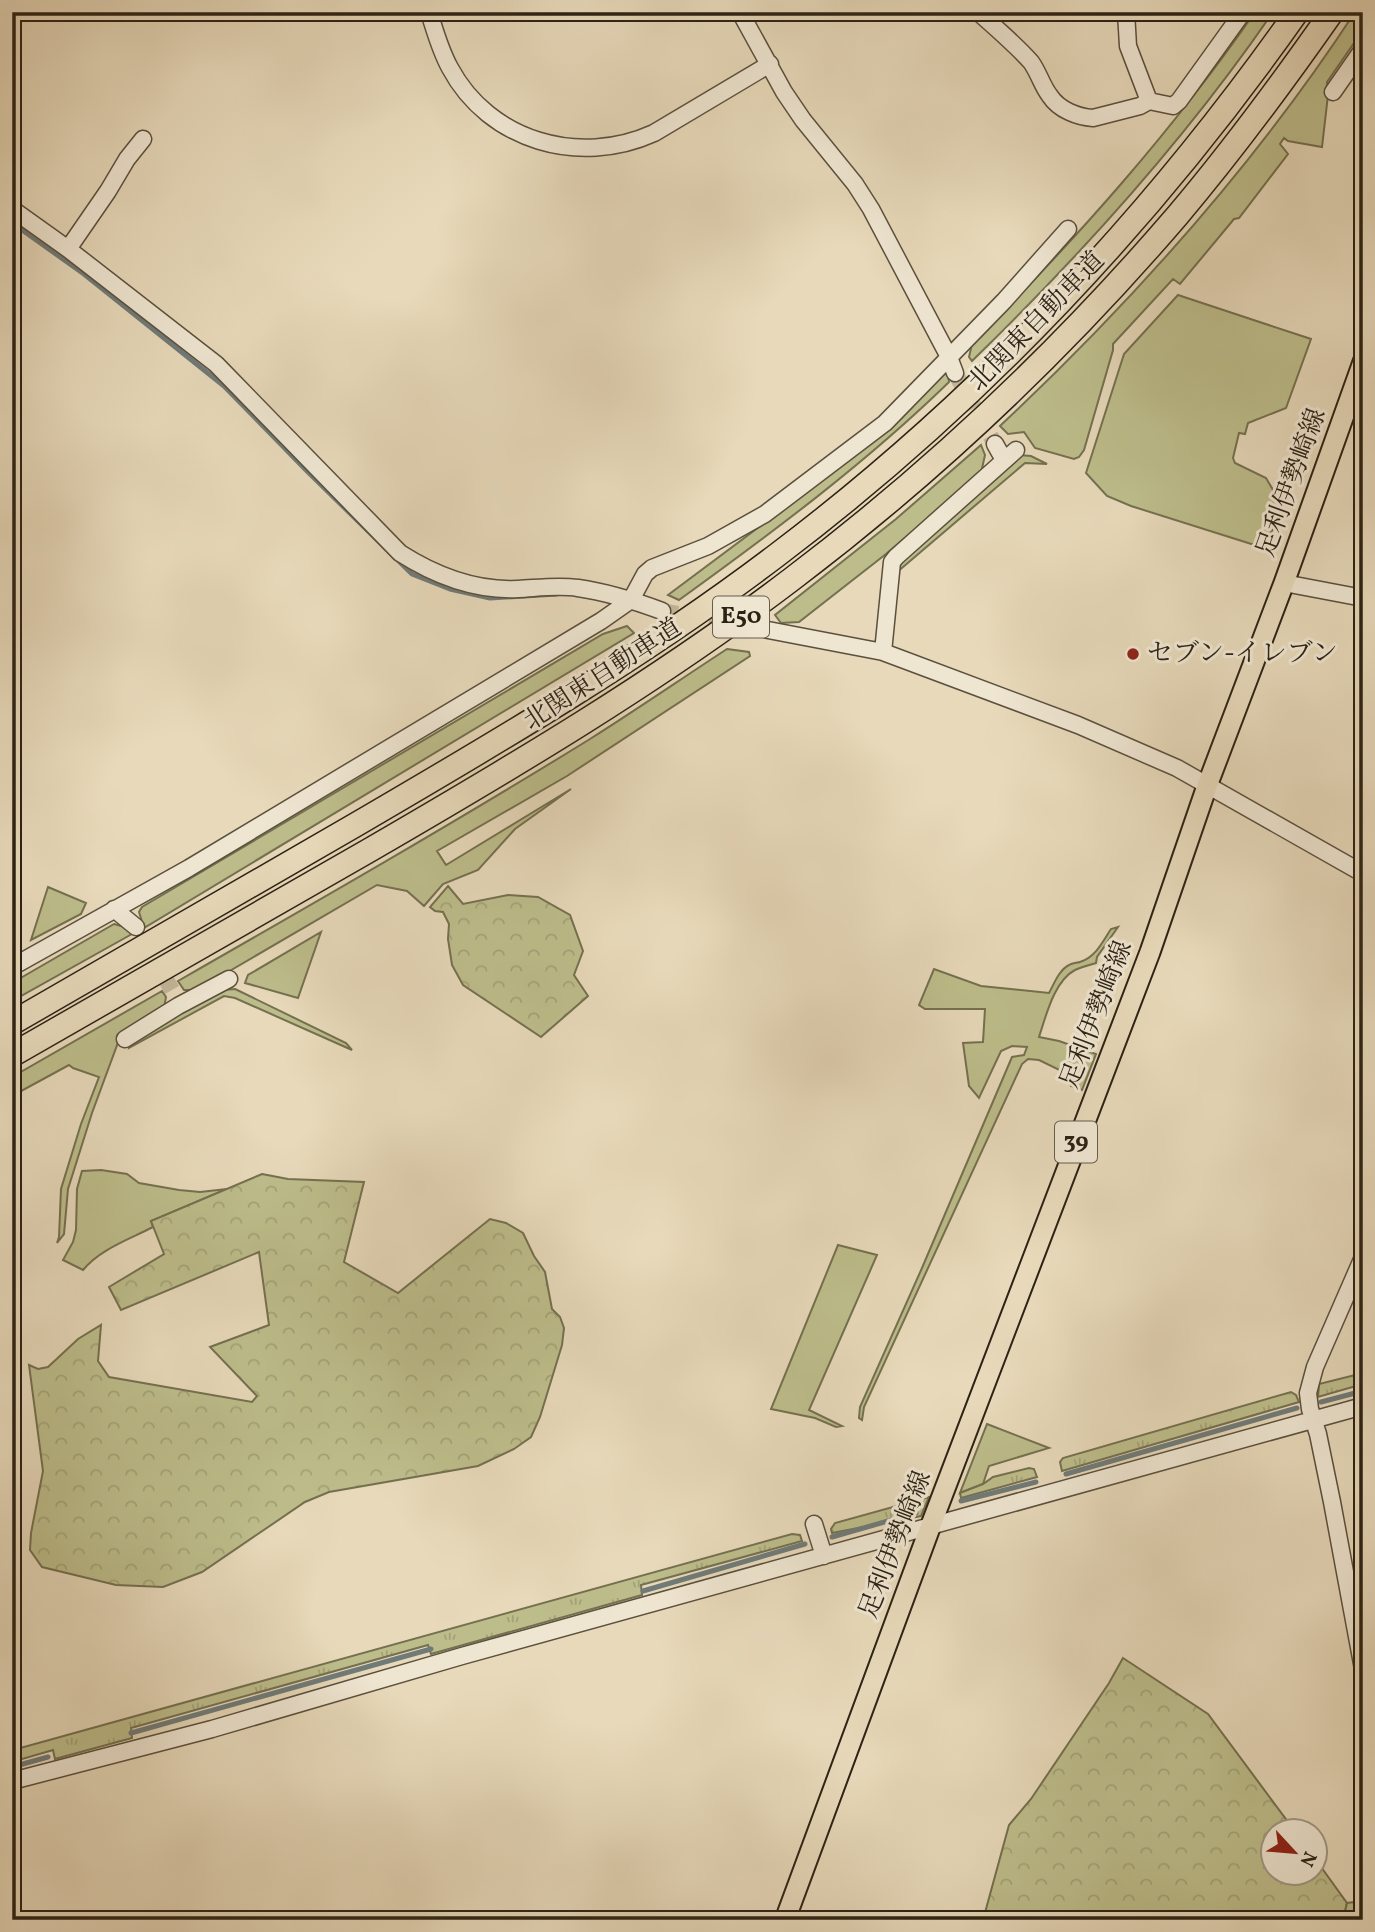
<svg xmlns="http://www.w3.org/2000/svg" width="1375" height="1932" font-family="Vollkorn,'Noto Serif JP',serif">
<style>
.grass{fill:#bdbd8b;stroke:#747050;stroke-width:2}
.forest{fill:url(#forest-crowns);stroke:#747050;stroke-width:2}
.park{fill:url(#park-tufts);stroke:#747050;stroke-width:2}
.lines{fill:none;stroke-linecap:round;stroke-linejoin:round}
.stream{stroke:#707b79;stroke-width:5}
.minor-tunnel{stroke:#c2b499;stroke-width:16;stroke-dasharray:16 8;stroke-linecap:butt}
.minor-casing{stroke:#5b503e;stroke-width:19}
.major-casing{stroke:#2c2215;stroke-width:23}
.highway-casing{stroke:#2c2215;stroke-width:26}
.minor{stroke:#efe6d2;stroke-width:16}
.major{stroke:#e7d9ba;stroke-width:19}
.highway{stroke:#e7d9ba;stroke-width:23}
.poi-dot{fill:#8f2418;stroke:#efe6d2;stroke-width:2.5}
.labels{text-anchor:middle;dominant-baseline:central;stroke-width:6;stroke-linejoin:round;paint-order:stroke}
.shield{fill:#efe6d2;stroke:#665d4e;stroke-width:2}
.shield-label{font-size:24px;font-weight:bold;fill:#2c2215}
.street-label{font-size:26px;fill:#2c2215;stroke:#efe6d2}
.poi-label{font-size:26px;fill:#2c2215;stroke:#efe6d2;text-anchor:start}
</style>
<defs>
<pattern id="forest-crowns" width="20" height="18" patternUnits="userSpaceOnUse" patternTransform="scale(1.75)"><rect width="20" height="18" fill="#bdbd8b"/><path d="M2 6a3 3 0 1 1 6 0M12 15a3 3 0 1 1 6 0" fill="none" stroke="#a3a277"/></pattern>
<pattern id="park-tufts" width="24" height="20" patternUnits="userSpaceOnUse" patternTransform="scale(1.75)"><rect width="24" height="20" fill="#bdbd8b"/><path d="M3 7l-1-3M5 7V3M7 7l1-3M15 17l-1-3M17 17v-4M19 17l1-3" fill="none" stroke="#a3a277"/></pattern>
</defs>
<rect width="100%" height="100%" fill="#e7d9ba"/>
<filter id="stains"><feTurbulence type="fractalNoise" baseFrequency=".00286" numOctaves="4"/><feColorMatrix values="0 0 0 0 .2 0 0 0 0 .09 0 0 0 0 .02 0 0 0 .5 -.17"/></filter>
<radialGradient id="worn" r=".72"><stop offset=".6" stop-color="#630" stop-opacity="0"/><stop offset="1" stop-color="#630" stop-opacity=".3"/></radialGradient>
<path class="grass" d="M1255,12h18c-87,127 -191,242 -301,349l-3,-4 3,-13c103,-104 200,-212 283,-332z
M1355,12h8v18l-36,52 1,13 -6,52 -34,-6 -4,-3 -4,6 8,10 -49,64 -5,1 -54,65 -7,-5 -60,65v6l-29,100 -5,7 -5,2 -39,-11 -11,-16 -16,2 -8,-8c131,-123 257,-264 355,-414z
M1178,295l133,44 -25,69 -38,15 -3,11 -6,-1 -6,25 2,5 31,15 17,29 -19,41 -133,-42 -24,-10 -21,-23 38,-119z
M946,372l2,3 1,7c-83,81 -176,150 -270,218l-11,-5 154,-115 78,-64z
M981,445l4,10 -4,18 -95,81 -87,68 -18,1 -6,-8 121,-96z
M1019,455l12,1 16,8 -22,-1 -129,110 3,-13z
M627,626l7,7 -490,295 -5,-16 3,-5 461,-273z
M727,649l22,3 1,4 -183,120 -130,75 9,14 125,-76 -56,40 -37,41 -35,14 -19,22 -17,-15 -30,-6 -180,105h-13l-6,-9c138,-79 276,-158 412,-242 46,-29 91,-60 137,-90z
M48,887l38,16 -5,11 -50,26z
M114,924l14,4 4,6 -120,67v-18z
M1118,927l-21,30 -1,6c-7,2 -15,4 -21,7 -21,11 -29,46 -36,67l20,4 37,13 -14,36 -11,-4 3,-9 -35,-17 -11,-1 -6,5 -158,343 -2,13 -3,-2 1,-11 62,-139 90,-211 12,-2 3,-8 -15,-1 -11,5 -22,47 -10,-12 -6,-43 20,-1 2,-33h-60l-6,-4 15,-36 47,17 68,7c5,-9 10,-23 20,-28 3,-2 8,-2 11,-3 16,-5 23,-21 31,-33z
M321,932l-23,66 -53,-15 3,-8z
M235,989l111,54 6,7 -117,-52 -11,-2 -95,52 1,-6 93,-52z
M162,991l4,6 -2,11 -45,32 -27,73 -24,76 -4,45 -7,9 2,-6 2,-48 20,-65 18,-47 -26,-9 -4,-3 -57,31v-19z
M101,1170l26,4 12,9 40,7 21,2 27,-3 -76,32 2,6c-23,12 -53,22 -70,43l-20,-10 10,-18 3,-12 1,-41 5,-18z
M838,1245l39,10 -68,155 33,16 -6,1 -21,-9 -44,-9z
M987,1424l62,24 -60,18 -6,18 -23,9z"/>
<path class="forest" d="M448,886l15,18 45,-9 30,2 32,18 13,36 -9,24 14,21 -47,41 -78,-52 -11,-20 -4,-26 1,-15 -6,-12 -8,-1 -5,-4z
M262,1174l26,5 76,3 -20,80 54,31 92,-74 16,4 17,10 11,23 11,16 7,37 8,8 4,11 -2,17 -22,72 -9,20 -17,12 -36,17 -149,26 -24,10 -103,70 -39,15 -47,-2 -74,-18 -12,-17 1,-17 12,-62 -14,-106 9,4 10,-2 30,-28 23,-14 -3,36 11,16 143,25 5,-6 -47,-49 59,-22 -10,-73 -138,58 -12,-23 55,-33 -13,-33z
M1123,1658l85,56 86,116h-20v42h42v-12l31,43 -4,17h-360l26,-95 22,-26 78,-116z"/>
<path class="park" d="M1363,1373v11l-45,13 1,-13z
M1291,1392l5,3 3,7 -237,69 -2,-9 3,-4z
M1029,1468l5,1 3,8 -76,21 -1,-5 23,-9 10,-7z
M929,1497l-8,19 -89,17 -1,-4 4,-6z
M792,1534l8,1 2,6 -161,44 1,10 -211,59 -3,-9 -297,83 1,10 -77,21 -2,-9 -41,12 1,-12z
M1363,1901v19h-20l4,-17z"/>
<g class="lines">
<path class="stream" d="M12,221l6,6 66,47 140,112 83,85 105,103 38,15 40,9 67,-4
M1321,1402l42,-11
M1066,1474l231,-66
M961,1501l75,-19
M832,1537l84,-24
M643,1591l162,-47
M131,1733l300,-84
M12,1767l36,-10"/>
<path class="minor-tunnel" d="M955,373l40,71
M662,611l106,19
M142,938l30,52"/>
<g class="minor-casing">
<path id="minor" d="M429,12c6,19 11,38 21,56 39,73 129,99 204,65l116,-69
M740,12l44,80 19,28 52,64 16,25 78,148 6,16
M978,12c18,16 37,32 53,50 8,11 11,24 19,34 9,14 28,21 43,22l47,-12 9,-5 24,5 6,-5 64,-89
M1126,12l2,34 21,55
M1333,92l30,-43
M12,209l56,40 148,115 184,189c36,23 75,38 118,36 20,-1 40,-4 60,-1 28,4 57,13 84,23
M68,249l40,-58 19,-32 16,-20
M995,444l9,16
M1284,583l79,15
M768,630l115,22 195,73 99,43 180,102
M883,652l9,-90 4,-5 120,-107
M114,909l22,18
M12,967l177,-99 412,-247 30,-21 14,-26 7,-6 56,-22 57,-32 120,-91 119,-122 64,-72
M125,1039l53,-33 51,-27
M1363,1257l-48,110 -7,26 2,16 8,25 14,68 31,167
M814,1524l10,32
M12,1781l200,-52 250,-73 901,-250"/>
</g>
<g class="major-casing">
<path id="major" d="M785,1920l146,-395 219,-573 57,-166 77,-203 79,-221"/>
</g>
<g class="highway-casing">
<path id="highway" d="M12,1023c115,-66 230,-133 345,-199 144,-84 287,-168 420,-269 201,-152 375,-337 520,-543
M12,1055c119,-68 237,-136 356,-204 145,-84 290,-170 424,-272 140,-106 270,-229 385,-363 55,-65 106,-134 155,-204"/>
</g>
<use href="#minor" class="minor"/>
<use href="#major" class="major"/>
<use href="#highway" class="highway"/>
</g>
<circle class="poi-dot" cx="1133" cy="654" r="7"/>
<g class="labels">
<g class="shield">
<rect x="713" y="596.5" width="56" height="41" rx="5"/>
<rect x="1055" y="1121.5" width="42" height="41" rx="5"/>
</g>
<g class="shield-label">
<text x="741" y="617">E50</text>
<text x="1076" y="1142">39</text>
</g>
<g class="street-label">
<text transform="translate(1037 322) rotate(-46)">北関東自動車道</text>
<text transform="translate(1292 483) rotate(-70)">足利伊勢崎線</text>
<text transform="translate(603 675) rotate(-33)">北関東自動車道</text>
<text transform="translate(1097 1015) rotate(-69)">足利伊勢崎線</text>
<text transform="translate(896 1545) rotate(-69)">足利伊勢崎線</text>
</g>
<g class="poi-label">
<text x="1147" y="654">セブン-イレブン</text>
</g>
</g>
<rect width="1375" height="1932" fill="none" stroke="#e7d9ba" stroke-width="42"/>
<rect x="14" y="14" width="1347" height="1904" fill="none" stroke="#2c2215" stroke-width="3.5"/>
<rect x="21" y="21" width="1333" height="1890" fill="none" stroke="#2c2215" stroke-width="2"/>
<g transform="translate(1294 1852) rotate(116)"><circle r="33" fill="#efe6d2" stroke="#a19886" stroke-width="2"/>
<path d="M0-5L12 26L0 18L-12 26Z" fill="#8f2418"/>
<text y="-10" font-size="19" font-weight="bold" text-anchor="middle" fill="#2c2215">N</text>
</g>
<rect width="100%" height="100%" filter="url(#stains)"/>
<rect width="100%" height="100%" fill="url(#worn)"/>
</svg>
